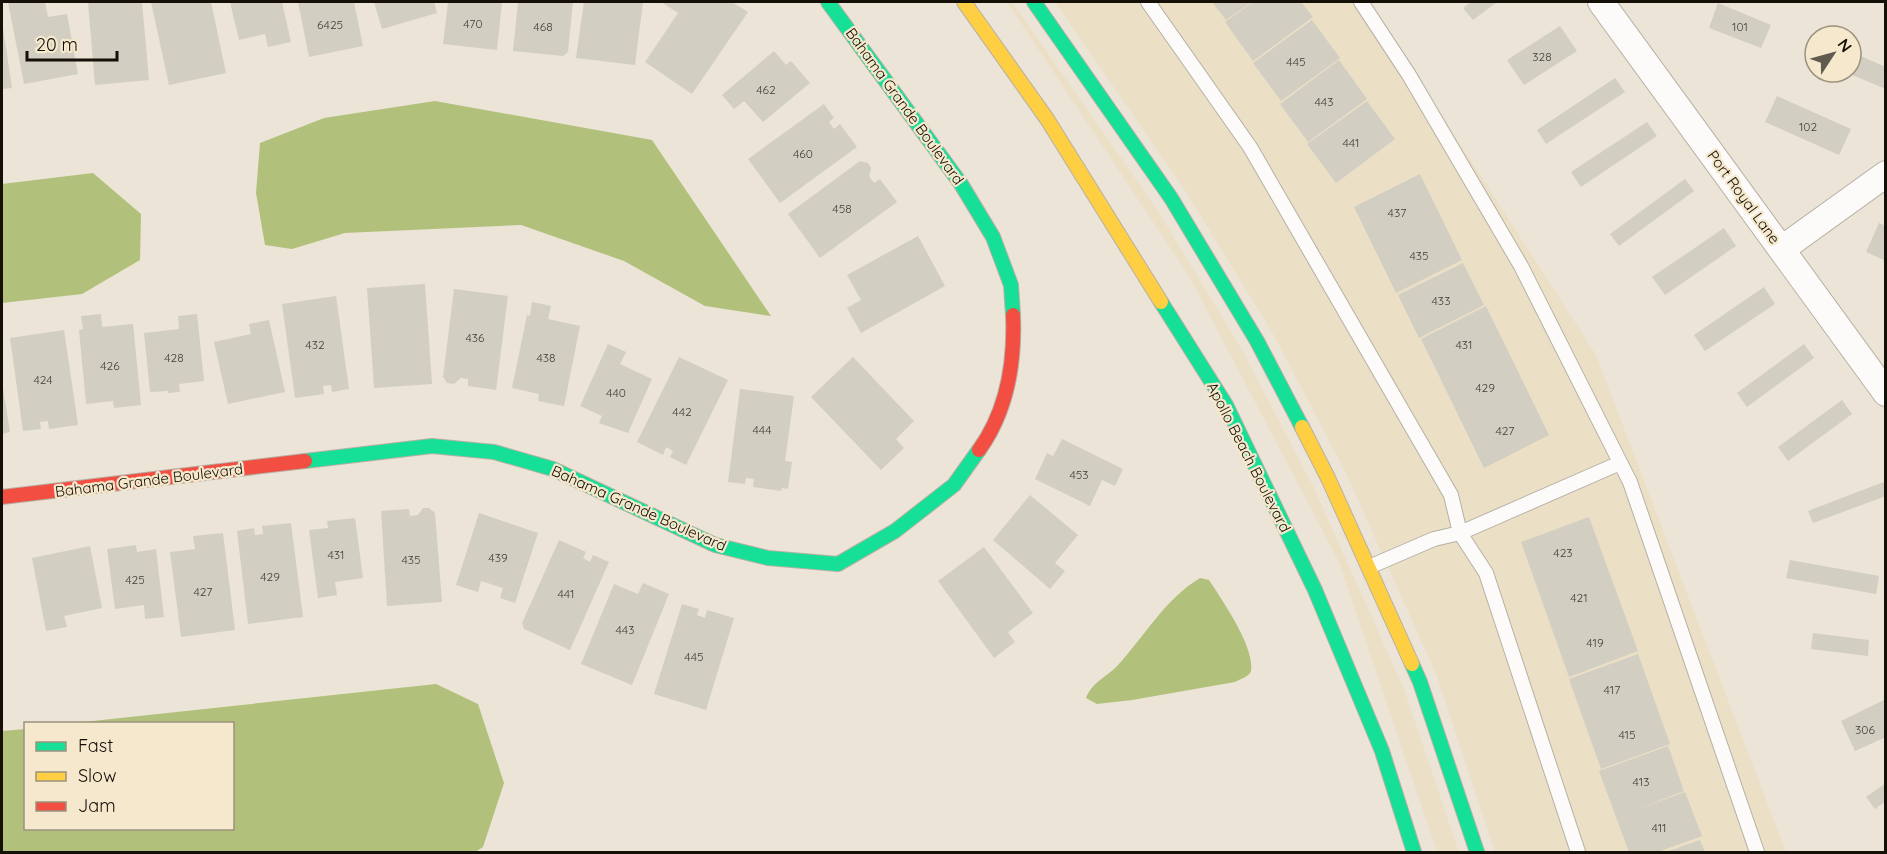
<svg xmlns="http://www.w3.org/2000/svg" width="1887" height="854" font-family="Quicksand,sans-serif">
<style>
.built{fill:#ebdfc6}
.water{fill:#b1c17c}
.building{fill:#d2cec2}
.lines{fill:none;stroke-linecap:round;stroke-linejoin:round}
.lane-casing{stroke:#b6b0a5;stroke-width:16}
.street-casing{stroke:#b6b0a5;stroke-width:28}
.fast-casing{stroke:#b6b0a5;stroke-width:16}
.slow-casing{stroke:#b6b0a5;stroke-width:16}
.jam-casing{stroke:#b6b0a5;stroke-width:16}
.lane{stroke:#fcfbf9;stroke-width:14}
.street{stroke:#fcfbf9;stroke-width:26}
.fast{stroke:#16e098;stroke-width:14}
.slow{stroke:#ffcf43;stroke-width:14}
.jam{stroke:#f24e42;stroke-width:14}
.labels{text-anchor:middle;dominant-baseline:central;stroke-width:4.5;stroke-linejoin:round;paint-order:stroke}
.number-label{font-size:12px;fill:#444037}
.street-label{font-size:15px;fill:#141007;stroke:#f5e8cd}
</style>
<rect width="100%" height="100%" fill="#ece4d6"/>
<path class="built" d="M1007,2h5l144,206 86,142 71,136 91,203 55,163h-22l-98,-290 -150,-286z
M1055,2h314l227,353 190,497h-291l-59,-178 -92,-205 -72,-137 -88,-143z"/>
<path class="water" d="M435,101l217,39 119,176 -66,-10 -81,-45 -103,-36 -176,8 -53,16 -27,-4 -9,-52 4,-50 64,-25z
M93,173l48,41 -1,46 -58,34 -80,9v-119z
M1200,578l9,2c13,20 46,67 42,91 -2,6 -11,8 -16,11l-103,18 -35,4 -11,-6c6,-16 21,-21 32,-33 26,-28 47,-66 82,-87z
M436,684l42,20 26,79 -21,64 -8,5h-473v-121l23,-2 1,99h206v-104l-158,-1z"/>
<path class="building" d="M8,2h37l3,15 19,-3 11,60 -54,10z
M88,2h54l7,78 -54,5z
M151,2h60l15,71 -57,12z
M230,2h52l9,40 -23,5 -3,-13 -26,6z
M298,2h56l9,44 -54,11z
M374,2h60l3,11 -55,16z
M448,2h54l-5,48 -54,-6z
M518,2h55l-5,50 -5,4 -50,-5z
M584,2h59l-8,63 -59,-7z
M661,2h71l16,10 -56,82 -47,-32 33,-49z
M1212,2h40l-26,18z
M1253,2h48l12,15 -60,44 -28,-39z
M1471,2h26l-24,18 -10,-12z
M1718,3l53,22 -10,23 -52,-20z
M1312,20l28,38 -59,43 -28,-38z
M2,21l10,67 -10,1z
M1560,26l17,25 -53,34 -17,-25z
M774,51l12,14 5,-4 19,22 -47,39 -19,-21 -10,8 -12,-14z
M1851,52l35,15v22l-41,-17h6z
M1339,60l28,39 -59,43 -28,-38z
M1615,78l10,14 -79,52 -9,-14z
M1777,96l74,33 -12,26 -74,-33z
M1367,101l28,38 -59,44 -29,-39z
M824,104l10,14 -5,4 5,7 6,-5 17,23 -77,56 -32,-44z
M1647,122l10,14 -76,51 -10,-15z
M860,161l8,2 3,5 -2,8 5,7 6,-4 17,23 -77,56 -32,-44z
M1420,174l42,86 -66,33 -42,-86z
M1685,179l9,12 -75,55 -9,-12z
M1879,223l7,3v35l-20,-9z
M1724,228l12,18 -71,49 -13,-18z
M918,236l27,50 -84,47 -14,-25 14,-8 -14,-25z
M1463,263l21,42 -65,33 -21,-43z
M425,284l7,100 -58,4 -7,-100z
M1764,287l11,17 -70,47 -11,-16z
M454,289l54,7 -12,94 -28,-4v-7l-7,-1 -7,6 -7,-1 -4,-6z
M336,296l13,93 -17,3 -1,-7 -8,1 1,8 -29,4 -13,-94z
M532,302l19,4 -3,13 32,7 -16,80 -26,-5 1,-7 -27,-6 15,-73 3,1z
M1486,306l63,129 -65,33 -63,-129z
M101,314l1,13 31,-3 8,81 -27,3 -1,-7 -27,3 -7,-74 4,-1 -2,-13z
M197,314l7,67 -25,3 1,8 -12,1v-2l-18,1 -6,-59 35,-4 -1,-13z
M269,320l16,72 -57,12 -14,-62 37,-8 -2,-10z
M64,330l14,95 -29,4 -1,-8 -8,1 1,7 -18,2 -13,-93z
M608,344l18,8 -6,12 32,15 -24,54 -29,-10 3,-7 -22,-10z
M1804,344l10,14 -67,49 -10,-14z
M679,357l49,23 -42,85 -16,-8 3,-6 -7,-4 -3,8 -26,-13z
M853,357l61,64 -18,18 8,9 -23,22 -70,-73z
M2,382l8,50 -8,2z
M740,389l54,7 -9,65 7,1 -4,27 -6,-1 -1,3 -28,-4 1,-8 -8,-1 -1,6 -17,-2z
M1842,400l10,14 -64,47 -10,-14z
M1062,439l61,30 -8,17 -13,-6 -12,26 -55,-27 12,-26 6,3z
M1886,481v15l-73,27 -5,-12z
M1030,495l48,40 -23,28 10,8 -15,18 -57,-49z
M423,508h6l6,5 7,89 -55,4 -6,-95 28,-2 1,7 8,-1z
M479,513l59,20 -23,70 -15,-5 3,-10 -22,-7 -3,11 -22,-7z
M1589,517l49,134 -69,26 -48,-135z
M355,518l8,60 -28,4 2,13 -19,3 -9,-68 19,-2 -1,-7z
M291,523l12,94 -55,7 -11,-93 17,-3 1,7 8,-1 -1,-8z
M223,533l12,97 -54,7 -11,-85 25,-3 -2,-13z
M559,540l27,12 -3,6 7,4 3,-7 16,7 -39,88 -46,-21 -2,-6z
M136,545l1,7 19,-3 8,68 -19,2 -1,-14 -29,4 -8,-60z
M90,546l12,62 -38,8 3,11 -21,4 -14,-73z
M984,547l49,66 -25,19 7,10 -21,16 -56,-77z
M1790,560l89,16 -3,18 -90,-16z
M643,583l26,11 -37,91 -51,-21 33,-80 24,10z
M682,604l17,5 -2,6 8,3 2,-8 27,8 -28,92 -52,-16z
M1813,633l56,7 -1,16 -57,-7z
M1638,654l32,90 -69,25 -32,-90z
M1886,699v38l-31,14 -14,-30z
M1668,746l16,45 -51,20 52,-19 17,44 -44,16h-29l-30,-81z
M1886,783v18l-11,8 -9,-12z
M1700,840l5,12h-39z"/>
<g class="lines">
<g class="lane-casing">
<path id="lane" d="M1148,2l102,145 201,348 9,38 160,-70
M1361,2l48,73 112,191 109,216 127,370
M1369,567l65,-28 26,-6 26,40 92,279"/>
</g>
<g class="street-casing">
<path id="street" d="M1601,2l285,391
M1782,249l104,-75"/>
</g>
<g class="fast-casing">
<path id="fast" d="M828,2l133,182 32,53 18,48 2,30
M1034,2l137,196 86,143 45,86
M1161,302l65,103 89,185 67,161 32,101
M305,461l127,-15 62,6 59,17 162,76 53,13 70,6 57,-33 59,-46 25,-35
M1412,664l8,18 57,170"/>
</g>
<g class="slow-casing">
<path id="slow" d="M964,2l83,117 114,183
M1302,427l26,51 84,186"/>
</g>
<g class="jam-casing">
<path id="jam" d="M979,450c28,-39 36,-88 34,-135
M2,497l303,-36"/>
</g>
<use href="#lane" class="lane"/>
<use href="#street" class="street"/>
<use href="#fast" class="fast"/>
<use href="#slow" class="slow"/>
<use href="#jam" class="jam"/>
</g>
<g class="labels">
<g class="number-label">
<text x="473" y="23">470</text>
<text x="330" y="24">6425</text>
<text x="543" y="26">468</text>
<text x="1740" y="26">101</text>
<text x="1542" y="56">328</text>
<text x="1296" y="61">445</text>
<text x="766" y="89">462</text>
<text x="1324" y="101">443</text>
<text x="1808" y="126">102</text>
<text x="1351" y="142">441</text>
<text x="803" y="153">460</text>
<text x="842" y="208">458</text>
<text x="1397" y="212">437</text>
<text x="1419" y="255">435</text>
<text x="1441" y="300">433</text>
<text x="475" y="337">436</text>
<text x="315" y="344">432</text>
<text x="1464" y="344">431</text>
<text x="174" y="357">428</text>
<text x="546" y="357">438</text>
<text x="110" y="365">426</text>
<text x="43" y="379">424</text>
<text x="1485" y="387">429</text>
<text x="616" y="392">440</text>
<text x="682" y="411">442</text>
<text x="762" y="429">444</text>
<text x="1505" y="430">427</text>
<text x="1079" y="474">453</text>
<text x="1563" y="552">423</text>
<text x="336" y="554">431</text>
<text x="498" y="557">439</text>
<text x="411" y="559">435</text>
<text x="270" y="576">429</text>
<text x="135" y="579">425</text>
<text x="203" y="591">427</text>
<text x="566" y="593">441</text>
<text x="1579" y="597">421</text>
<text x="625" y="629">443</text>
<text x="1595" y="642">419</text>
<text x="694" y="656">445</text>
<text x="1612" y="689">417</text>
<text x="1865" y="729">306</text>
<text x="1627" y="734">415</text>
<text x="1641" y="781">413</text>
<text x="1659" y="827">411</text>
</g>
<g class="street-label">
<text transform="translate(905 106) rotate(54)">Bahama Grande Boulevard</text>
<text transform="translate(1744 197) rotate(54)">Port Royal Lane</text>
<text transform="translate(1249 457) rotate(63)">Apollo Beach Boulevard</text>
<text transform="translate(149 480) rotate(-7)">Bahama Grande Boulevard</text>
<text transform="translate(639 508) rotate(24)">Bahama Grande Boulevard</text>
</g>
</g>
<rect width="1887" height="854" fill="none" stroke="#141007" stroke-width="6"/>
<rect x="24" y="722" width="210" height="108" fill="#f5e8cd" stroke="#9b927e" stroke-width="1.5"/>
<rect x="36" y="742" width="30" height="9" fill="#16e098" stroke="#9b927e" stroke-width="1.5"/>
<text x="78" y="752" font-size="18" fill="#141007">Fast</text>
<rect x="36" y="772" width="30" height="9" fill="#ffcf43" stroke="#9b927e" stroke-width="1.5"/>
<text x="78" y="782" font-size="18" fill="#141007">Slow</text>
<rect x="36" y="802" width="30" height="9" fill="#f24e42" stroke="#9b927e" stroke-width="1.5"/>
<text x="78" y="812" font-size="18" fill="#141007">Jam</text>
<g transform="translate(1833 54) rotate(54)"><circle r="28" fill="#f5e8cd" stroke="#9b927e" stroke-width="1.5"/>
<path d="M0-4.5L10 22L0 15L-10 22Z" fill="#605a4f"/>
<text y="-9" font-size="16" font-weight="bold" text-anchor="middle" fill="#141007">N</text>
</g>
<path d="M27 51v9h90v-9" fill="none" stroke="#141007" stroke-width="3"/>
<text x="36" y="51" font-size="18" fill="#141007" stroke="#f5e8cd" stroke-width="4.5" paint-order="stroke">20 m</text>
</svg>
